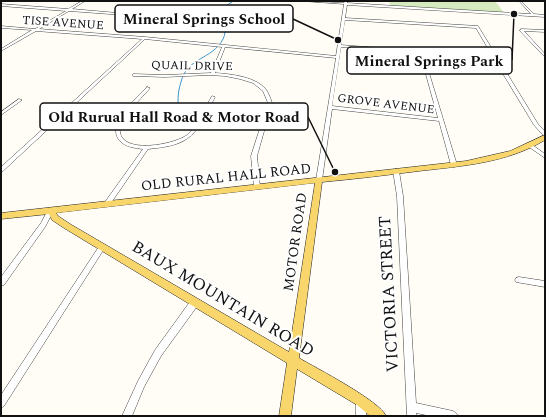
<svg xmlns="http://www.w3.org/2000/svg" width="546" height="417" font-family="Spectral,serif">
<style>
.green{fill:#d5ebbd}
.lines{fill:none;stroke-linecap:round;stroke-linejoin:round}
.stream{stroke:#3f96cf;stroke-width:1}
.minor-casing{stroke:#444;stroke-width:1}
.major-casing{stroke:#222;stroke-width:1}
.minor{fill:#fff;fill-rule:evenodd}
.major{fill:#f9d66b;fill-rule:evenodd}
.labels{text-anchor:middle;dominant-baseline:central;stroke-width:4;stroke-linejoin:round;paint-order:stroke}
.far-street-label{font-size:12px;fill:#111;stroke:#fff}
.street-label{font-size:14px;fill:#111;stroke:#fff}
.near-street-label{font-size:17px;fill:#111;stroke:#fff}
.leader{fill:none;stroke:#111;stroke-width:1.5}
.callout-dot{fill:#111;stroke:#fff;stroke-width:1.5}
.callout{fill:#fff;stroke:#111;stroke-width:1.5}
.callout-label{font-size:15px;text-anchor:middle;font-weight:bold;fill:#111}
</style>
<rect width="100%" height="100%" fill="#fffdf5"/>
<path class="green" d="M389,1h106l10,13 -115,-8z"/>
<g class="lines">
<path class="stream" d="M188,123c-6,-5 -9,-14 -10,-22 0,-7 1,-13 3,-19 6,-25 31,-22 42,-43 5,-9 -1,-20 -1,-30l11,-8"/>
<g class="minor-casing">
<path id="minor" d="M82,1h3l-13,8 80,7 -1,1 -82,-6 -30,18 106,8 191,19 8,-52 -42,-3 42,2 1,-2h2v2l184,11 -12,-13h2l13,13 11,1v2l-198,-12 -2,13 133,8 60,98 7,7v4h-2l-9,-10 -40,-66 -71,-6 34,112 -1,1 -2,1 -3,-2 -12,-44 -107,-12 -10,71 -3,2 -3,-2 20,-122 -111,-11 -10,26c16,1 43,4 52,18 2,4 4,8 5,12l-15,53 3,31 -3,2 -3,-2 -3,-31 17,-53 -5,-12 -10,-8 -13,-4 -15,-3 -16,-1 -44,2 -32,-1v-2h1l31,1 46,-2 11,-26 -77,-8 -142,132 -2,1v-5l141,-128 -106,-8 -35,20v-2l31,-19 -31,-2v-2l34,3 31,-18 -65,-5v-2l67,5zM345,20l131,8 17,29 -152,-12zM341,47l79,6 18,65 -106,-12z
M521,29l24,1v2l-21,-1 21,23v3l-25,-26z
M147,87l3,1c-7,9 -28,28 -30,39 -4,29 54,18 67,8 12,-9 17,-26 25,-39l3,1c-20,37 -21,48 -67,52l-39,57h-4l-1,-2 1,-2 38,-53c-9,-1 -17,-2 -23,-8 -15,-16 16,-42 27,-54z
M19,99l3,1 -21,15v-3z
M531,144l14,10v4l-16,-11v-2z
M396,169l3,2 4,25 13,207 37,8 3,2 2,3h-27l-15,-3 1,3h-10l-10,-220 -4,-25z
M49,208h4l1,2 -9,17 -41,58 -3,1v-9l40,-54z
M102,244l2,1 1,2 -1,2 -100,157 -3,2v-13l99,-150z
M519,277l26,4v6l-29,-5 -1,-2 1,-2z
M195,298l3,1 1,3 -1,3 -37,51 -17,31 -12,29h-10l16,-35 17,-31 37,-51z
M361,396l3,2 2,3v15h-10v-15l2,-3z"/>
</g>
<g class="major-casing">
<path id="major" d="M545,135v5c-38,23 -83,26 -126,31 -32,4 -64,8 -97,11l-23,176c17,10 81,43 87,58h-16l-13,-11 -60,-36 -6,47h-12l8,-53 -223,-135 -12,-8 -3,-6 -48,5v-6l465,-52 44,-10zM315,183l-26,169 -219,-128 -12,-8 -2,-3z"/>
</g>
<use href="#minor" class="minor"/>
<use href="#major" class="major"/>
</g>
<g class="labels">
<g class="far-street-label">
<text transform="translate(63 23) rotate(4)">TISE AVENUE</text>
<text transform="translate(192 66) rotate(1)">QUAIL DRIVE</text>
<text transform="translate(386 104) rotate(7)">GROVE AVENUE</text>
</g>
<g class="street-label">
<text transform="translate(226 177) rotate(-6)">OLD RURAL HALL ROAD</text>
<text transform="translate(295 242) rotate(-82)">MOTOR ROAD</text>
</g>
<g class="near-street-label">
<text transform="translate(389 294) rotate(-93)">VICTORIA STREET</text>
<text transform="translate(223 299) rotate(31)">BAUX MOUNTAIN ROAD</text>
</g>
</g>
<path class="leader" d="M338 40L293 19M514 14L512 60M335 172L308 117"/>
<g class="callout-dot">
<circle cx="338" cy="40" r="4"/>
<circle cx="514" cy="14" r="4"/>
<circle cx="335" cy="172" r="4"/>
</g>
<g class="callout">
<rect x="115" y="5" width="178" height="27" rx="4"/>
<rect x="347" y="47" width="165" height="27" rx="4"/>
<rect x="40" y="103" width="268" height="27" rx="4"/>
</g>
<g class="callout-label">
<text x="204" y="24">Mineral Springs School</text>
<text x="429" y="66">Mineral Springs Park</text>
<text x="174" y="122">Old Rurual Hall Road &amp; Motor Road</text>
</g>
<rect width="546" height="417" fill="none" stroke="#111111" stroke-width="4"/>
</svg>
